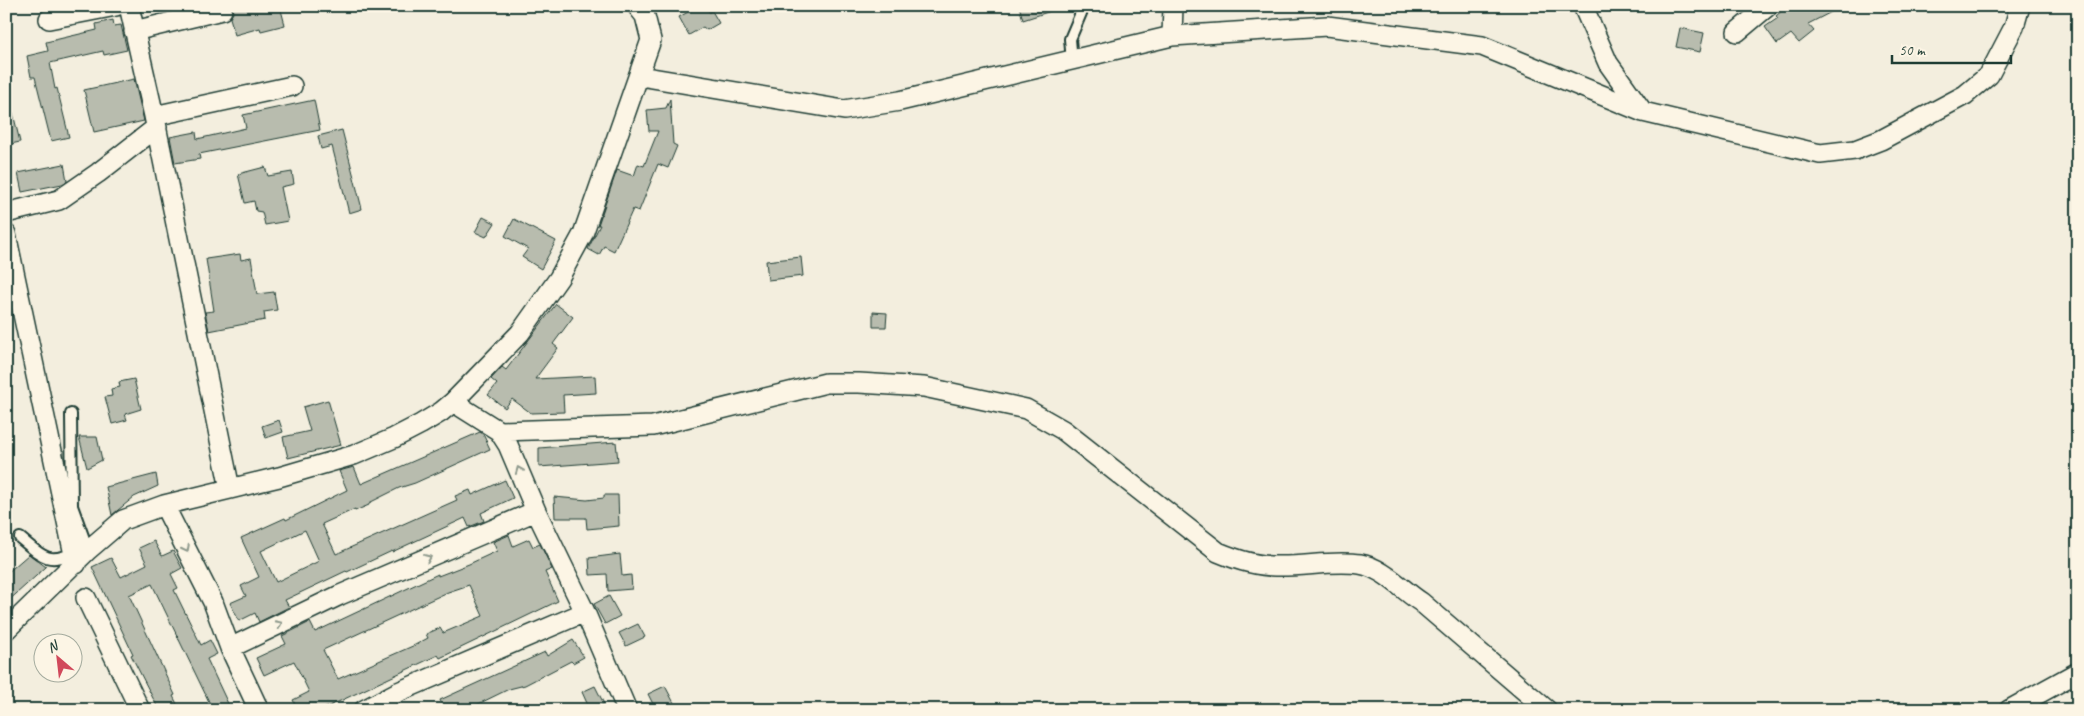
<svg xmlns="http://www.w3.org/2000/svg" width="2084" height="716" font-family="Caveat,sans-serif">
<style>
.building{fill:#b8bcae;stroke:#1f3d34;fill-rule:evenodd}
.lines{fill:none;stroke-linecap:round;stroke-linejoin:round}
.service-casing{stroke:#1f3d34;stroke-width:14}
.minor-casing{stroke:#1f3d34;stroke-width:22}
.service{stroke:#fcf5e5;stroke-width:10}
.minor{stroke:#fcf5e5;stroke-width:19}
.oneway{stroke:#8e998c}
</style>
<rect width="100%" height="100%" fill="#f3eede"/>
<filter id="ink" filterUnits="userSpaceOnUse"><feTurbulence type="fractalNoise" baseFrequency=".02" numOctaves="2"/><feDisplacementMap in="SourceGraphic" scale="10" xChannelSelector="R" yChannelSelector="G"/><feConvolveMatrix kernelMatrix="1 2 1 2 8 2 1 2 1" color-interpolation-filters="sRGB"/></filter>
<g filter="url(#ink)">
<path class="building" d="M232,6h48l5,19 -24,6 -1,-3 -25,7 -5,-17 3,-5z
M699,6h7l3,6 3,-1 7,12 -12,7 -4,-3 -14,8 -10,-18z
M1019,6h38v3l-34,11z
M1787,6h56l-35,18 6,7 -15,12 -8,-9 -14,10 -12,-17 13,-9 -2,-2z
M113,20l1,6 7,-1 6,25 -23,5 -1,-4 -53,12 5,26 2,-1 12,49 -18,4 -16,-64h-4l-4,-21 21,-5 -2,-9 51,-12 -1,-6z
M1680,28l24,5 -4,19 -24,-5z
M134,79l10,42 -50,11 -10,-42z
M670,99l3,45 4,2 -9,22 -10,-4 -19,47 -6,-2 -19,42 -10,-5 -5,9 -11,-6 12,-24h-2l19,-55 17,6 4,-12 6,2 14,-35h-9l-2,-21 19,-2z
M314,100l6,30 -121,24 1,5 -25,4 -5,-26 26,-5 1,7 49,-11 -3,-13z
M11,105l9,37 -14,3v-39z
M342,130l20,79 -13,4 -17,-67 -11,3 -3,-13z
M64,164l3,17 -5,3 -40,8 -4,-19z
M265,167l3,9 24,-4 2,12 -13,3 7,34 -23,4 -3,-13 -6,-1 -2,-10 -9,2 -7,-29z
M483,217l12,6 -9,14 -11,-5z
M514,219l42,22 -15,28 -19,-12 6,-8 -23,-13z
M240,254l1,6 10,-2 6,36 17,-2 3,18 -13,2 1,8 -56,11 -4,-19 9,-1 -8,-52z
M801,257l2,19 -35,4 -2,-19z
M556,304l17,13 -20,27 5,4 -23,31 60,-3 1,17 -33,2 1,17 -33,1 -19,-14 -7,9 -17,-13 9,-11 -6,-5 11,-12 4,3z
M873,312l14,1 -1,14h-13z
M134,379l7,30 -16,5 2,6 -15,4 -7,-27 7,-1 -1,-7 9,-2 -1,-5z
M328,400l13,45 -53,13 -5,-21 27,-6 -7,-24z
M279,420l4,12 -17,6 -4,-12z
M480,432l3,2 7,15 -75,34 -16,5 -30,15v2l-14,6v-2l-33,15 14,30 121,-54 -2,-4 15,-6 2,5 33,-15 8,18 -32,15 3,8 -15,6 -4,-9 -73,34v-1l-45,21 -1,-1 -61,29 4,7 -30,15 -4,-9 -16,8 -9,-18 16,-7 -5,-10 18,-9 -18,-39 44,-20 1,2 61,-30 -8,-19 15,-4 7,17zM305,530l14,31 -43,21 -15,-31z
M79,437h18l5,23 -15,8z
M616,442l2,19 -79,6v-19z
M156,474l2,12 -24,11 -22,18 -6,-28z
M604,495h14l1,31 -32,3 -1,-11h-31l-1,-21 33,3 17,-2z
M509,535l4,11 16,-7 4,8 7,-3 12,25 -7,3 13,29 -118,57 -2,-3 -117,55h-23l-5,-10 16,-8 -15,-31 -30,14 -8,-17 30,-14 -4,-8 28,-14 5,10 123,-58v2l31,-12 28,-13 -4,-9zM469,585l14,31 -40,17 -3,-5 -14,6 2,4 -13,7 -77,34 -15,-29 125,-58z
M154,541l8,15 11,-5 9,17 -11,6 7,14 -4,2 27,55 9,-5 7,14 -10,5 24,51h-18l-61,-126 -23,11 46,100 -2,1 7,14h-21l-28,-55 2,-1 -41,-87 19,-9 10,19 26,-13 -8,-16z
M29,554l17,13 -40,36v-29z
M620,554l2,22 9,-1 1,14 -24,2 -1,-17 -17,1 -1,-17z
M609,596l11,20 -15,8 -11,-20z
M638,624l7,13 -19,9 -7,-13z
M573,640l11,17 -11,6 -2,-2 -46,24 -16,4 -43,21h-22l-4,-10 105,-48 2,4z
M595,686l9,18 -14,6 -8,-18z
M665,686l9,17 3,7h-21l-8,-16z"/>
<g class="lines">
<g class="service-casing">
<path id="service" d="M1072,61l-2,-22 14,-33
M71,414l1,92 16,44
M20,538c21,17 27,27 53,15"/>
</g>
<g class="minor-casing">
<path id="minor" d="M129,6l25,110 76,373
M1583,6l25,57 35,49
M49,19l67,-13
M134,31l88,-21
M1737,32l31,-26
M1172,36l1,-30
M640,76l204,34 56,-9 272,-65 155,-10 155,20 161,66 177,42 35,-4 26,-10 84,-45 24,-20 25,-48 6,-21
M154,116l138,-30
M6,213l53,-13 39,-27 59,-46
M6,234l70,330
M499,431l154,-5 173,-43h33l65,4 102,22 37,21 155,122c19,8 38,14 58,14 28,1 57,-6 84,-2 24,4 42,26 61,38l126,108
M164,505l49,97 17,46 110,-53 196,-84 -28,-66 -9,-14 -46,-29
M536,511l49,101 42,98
M86,598l54,112
M6,630l82,-80 35,-30 41,-15 115,-28 75,-22 40,-17 27,-14 20,-12 12,-10 67,-69 39,-55 24,-44 68,-194 -6,-24 -8,-10
M230,648l29,62
M364,710l34,-18 187,-80
M2009,710l69,-38"/>
</g>
<use href="#service" class="service"/>
<use href="#minor" class="minor"/>
</g>
<defs><path id="oneway-chevron" d="M-2-3.5L2.5 0L-2 3.5" fill="none" stroke-width="1.6" stroke-linecap="round" stroke-linejoin="round" transform="scale(1.25)"/></defs>
<g class="oneway">
<use href="#oneway-chevron" transform="translate(519 470) rotate(-112)"/>
<use href="#oneway-chevron" transform="translate(186 549) rotate(63)"/>
<use href="#oneway-chevron" transform="translate(428 558) rotate(-23)"/>
<use href="#oneway-chevron" transform="translate(279 624) rotate(-26)"/>
</g>
</g>
<rect width="2084" height="716" fill="none" stroke="#fcf5e5" stroke-width="25"/>
<rect x="12" y="12" width="2059" height="691" fill="none" stroke="#1f3d34" stroke-width="2" filter="url(#ink)"/>
<g transform="translate(58 658) rotate(332)"><circle r="24" fill="#fcf5e5" stroke="#a4ab9e"/>
<path d="M0-4L9 19L0 12L-9 19Z" fill="#d1495b"/>
<text y="-8" font-size="14" font-weight="bold" text-anchor="middle" fill="#1f3d34">N</text>
</g>
<path d="M1892 55v8h119v-8" fill="none" stroke="#1f3d34" stroke-width="2.5"/>
<text x="1899" y="55" font-size="15" fill="#1f3d34" stroke="#fcf5e5" stroke-width="4" paint-order="stroke">50 m</text>
</svg>
